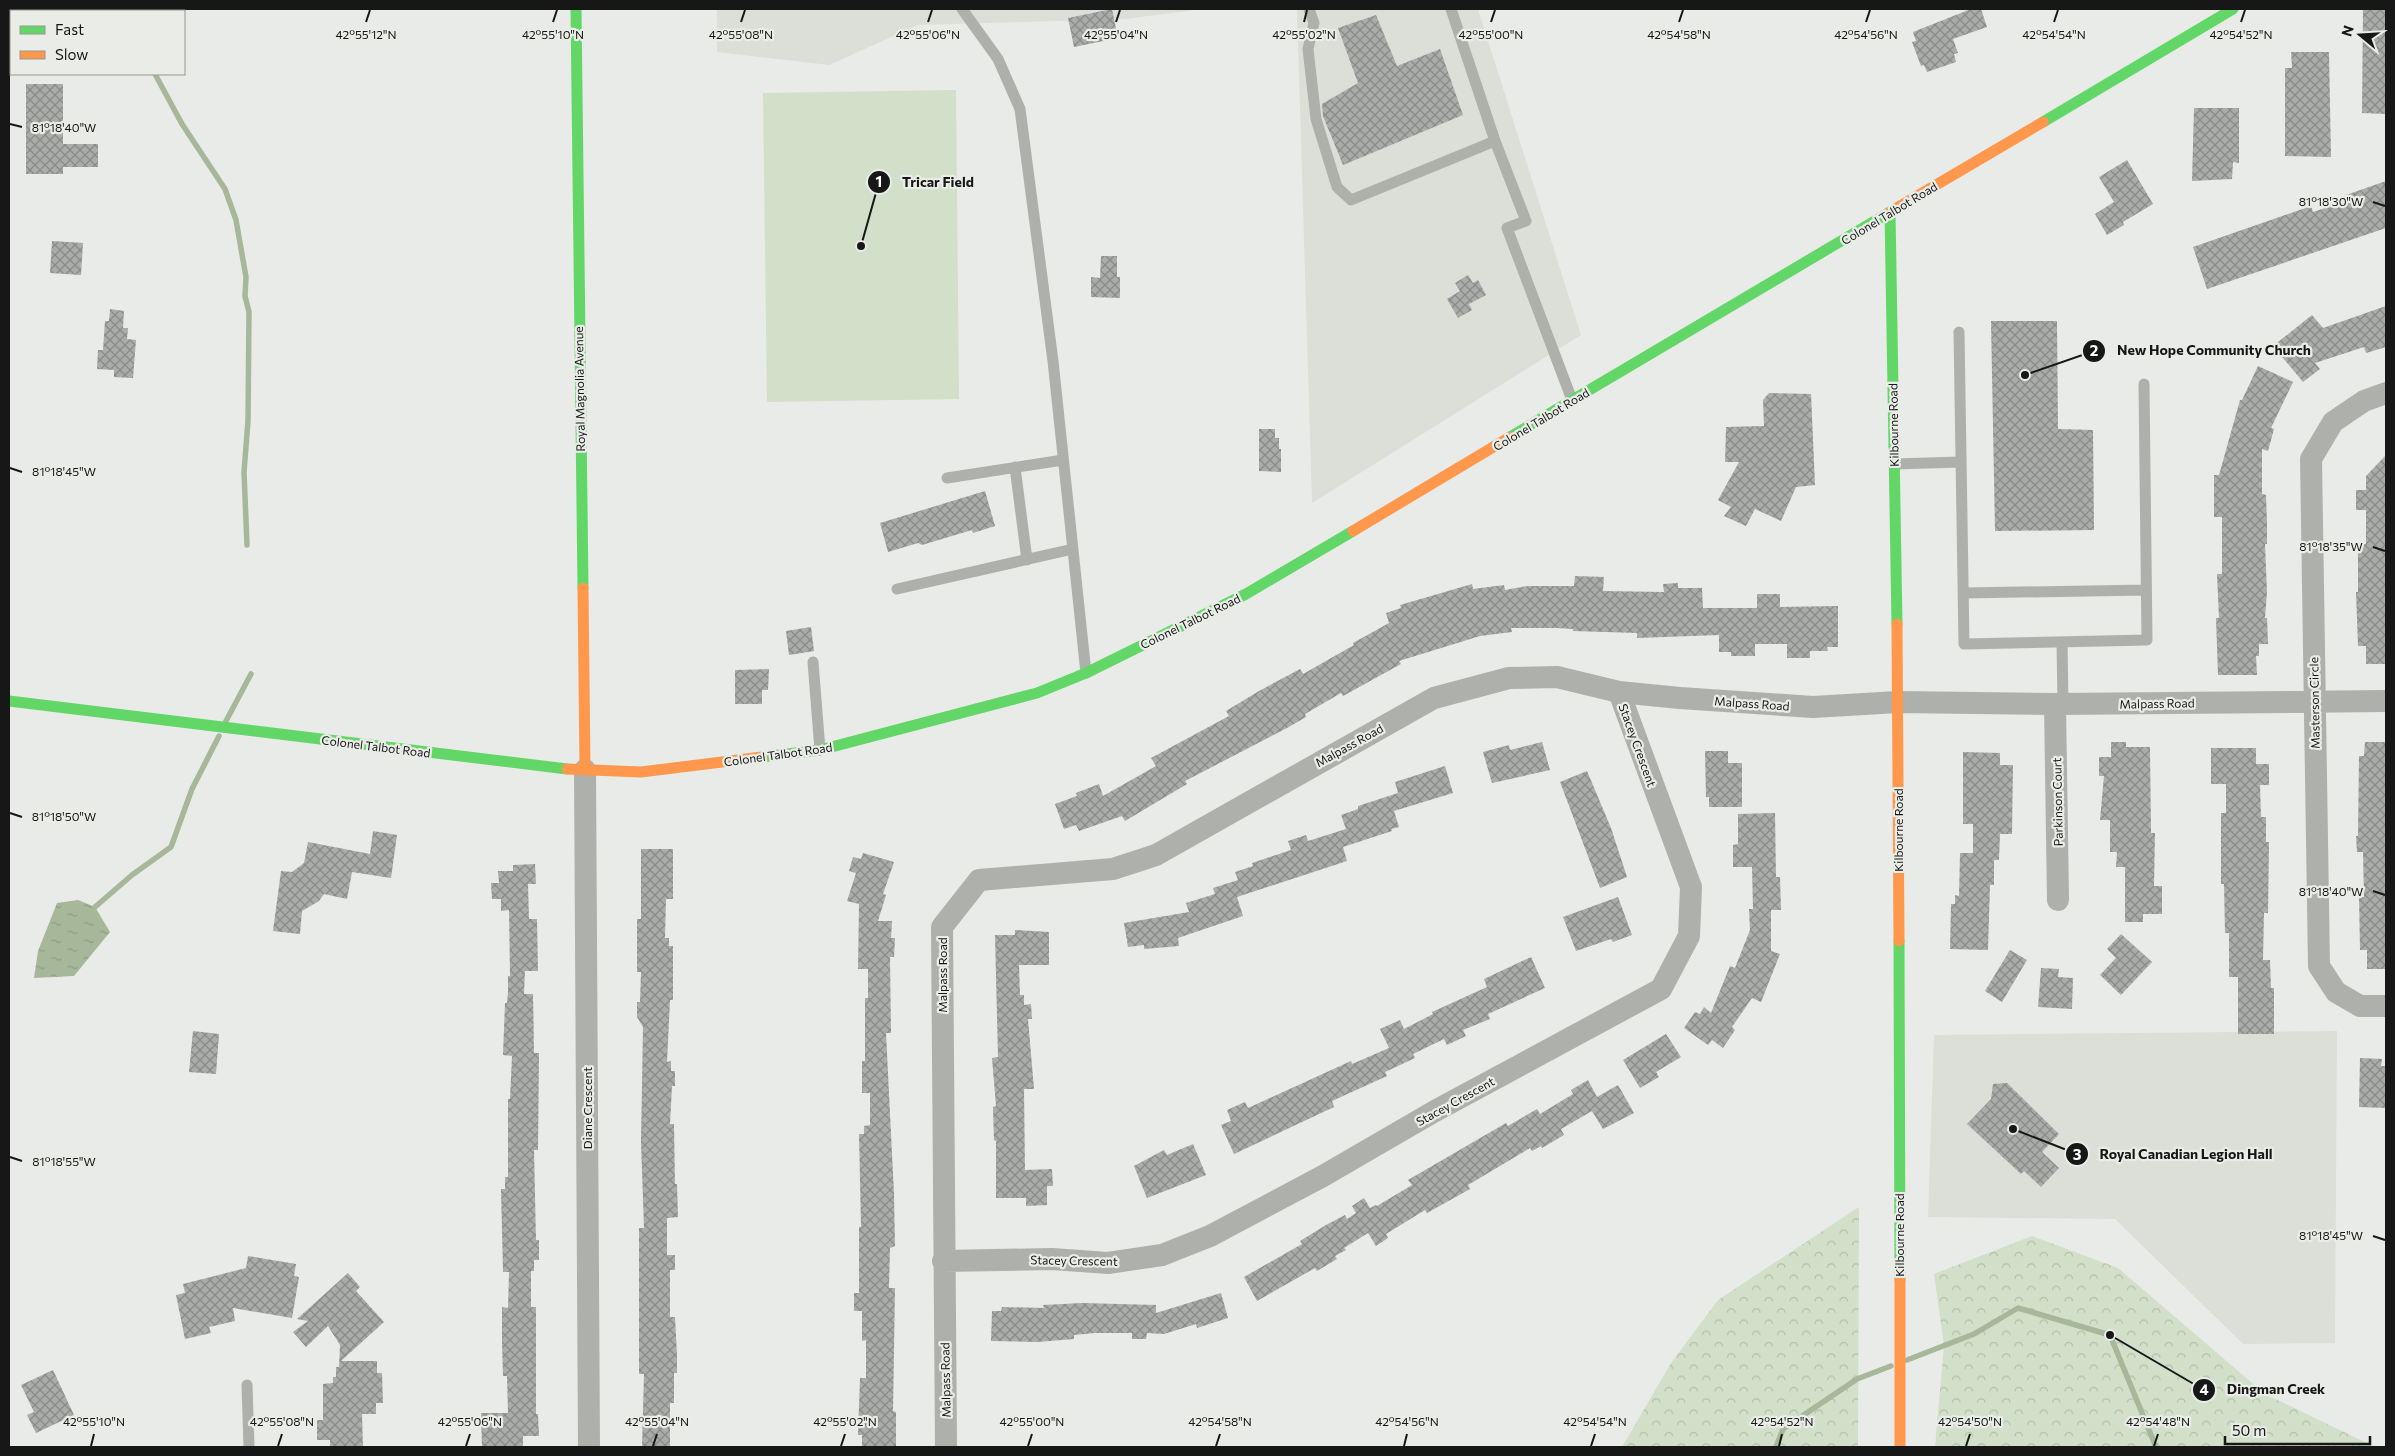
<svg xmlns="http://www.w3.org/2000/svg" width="2395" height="1456" font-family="Commissioner,sans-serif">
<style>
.built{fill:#dbdfd8}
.forest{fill:url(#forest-crowns)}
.pitch{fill:#d2dfc9}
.water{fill:url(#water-ripples)}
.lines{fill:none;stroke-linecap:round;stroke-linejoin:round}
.stream{stroke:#a6b899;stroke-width:5.5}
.building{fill:url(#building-cross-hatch)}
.lane{stroke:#aeb0ac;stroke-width:11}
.street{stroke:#aeb0ac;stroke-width:22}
.fast{stroke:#63d668;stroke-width:11}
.slow{stroke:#ff974d;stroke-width:11}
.ticks{fill:none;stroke:#161716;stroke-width:2}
.labels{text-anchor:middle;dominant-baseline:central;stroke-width:4.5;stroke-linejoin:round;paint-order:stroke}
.street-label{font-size:12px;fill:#161716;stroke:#e9ece7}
.ticks-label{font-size:12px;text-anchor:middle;fill:#161716;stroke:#e9ece7;stroke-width:4.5;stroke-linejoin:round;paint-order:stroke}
.leader{fill:none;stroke:#161716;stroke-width:2}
.callout-dot{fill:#161716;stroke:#e9ece7;stroke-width:2}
.mark-label{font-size:15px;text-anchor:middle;font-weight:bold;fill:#fff}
.callout-label{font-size:14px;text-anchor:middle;font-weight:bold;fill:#161716;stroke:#e9ece7;stroke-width:4.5;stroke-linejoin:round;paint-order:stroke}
</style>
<defs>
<pattern id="forest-crowns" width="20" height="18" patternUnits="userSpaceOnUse" patternTransform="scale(1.25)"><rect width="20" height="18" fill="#d2dfc9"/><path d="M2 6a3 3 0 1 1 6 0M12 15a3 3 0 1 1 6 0" fill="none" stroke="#b4bfac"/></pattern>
<pattern id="water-ripples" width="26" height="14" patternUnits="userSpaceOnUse" patternTransform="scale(1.25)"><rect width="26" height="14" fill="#a6b899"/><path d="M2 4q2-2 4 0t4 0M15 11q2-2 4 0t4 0" fill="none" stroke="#8e9d83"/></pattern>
<pattern id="building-cross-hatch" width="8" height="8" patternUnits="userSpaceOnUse" patternTransform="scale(1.25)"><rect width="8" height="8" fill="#aaaca9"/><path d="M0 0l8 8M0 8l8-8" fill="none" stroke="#898b89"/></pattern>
</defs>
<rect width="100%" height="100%" fill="#e9ebe8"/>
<path class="built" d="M717,9h485l-77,10 -207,6 -89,40 -112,-13z
M1297,9h181l103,326 -269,168z
M2337,1031l-2,312 -92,1 -128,-125 -187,-2 6,-182z"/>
<path class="forest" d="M1859,1207l-1,240h-236l49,-84 47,-63z
M2032,1236l86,32 147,126 110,53h-440l9,-102 -10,-71z"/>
<path class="pitch" d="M956,90l3,309 -192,3 -4,-309z"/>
<path class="water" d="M78,900l17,7 15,25 -36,44 -40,2 4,-27 19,-48z"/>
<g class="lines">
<path class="stream" d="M119,9l2,2
M155,74l27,50 43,65 11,31 10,57 -1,19 4,16 -1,109 -4,51 3,73
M226,721l25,-47
M95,907l37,-32 39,-28 21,-58 27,-53
M1907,1360l67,-26 44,-26 92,27 46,112
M1776,1447l7,-18 74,-50 34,-13"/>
</g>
<path class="building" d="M1112,9l6,29 -44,9 -6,-29z
M1971,9h10l6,18 -34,12 5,14 -4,1 2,8 -29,10 -3,-7 -3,1 -9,-24 4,-1 -3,-9z
M2363,9h23v105l-24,-1z
M1376,15l21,51 43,-17 23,66 -120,50 -20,-49 -1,-12 36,-21 -20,-55z
M2291,52h38l2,105 -46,-1v-88h7z
M26,84h37v60h35v23h-35v7h-37z
M2194,108h45v55l-6,-1 -1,17 -40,2z
M2127,160l26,44 -30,18 1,3 -17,10 -12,-21 19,-12 -15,-25z
M2386,181v47l-179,61 -14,-42 118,-41 2,6 36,-12 -3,-5z
M52,241l31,2 -2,32 -31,-2z
M1101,256h16v21h3v21l-29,-1v-20l9,1z
M1468,275l5,8 5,-3 8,15 -17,9 3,6 -14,8 -11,-19 13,-8 -5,-8z
M2386,306v41l-20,6 -2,-6 -49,16 5,6 -17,13 -30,-36 39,-31 11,13z
M110,309l14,2 -1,17h5l-1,11 9,1 -3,38 -19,-1v-7l-17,-1 1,-19h5l2,-29h4z
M1991,321h66l1,108 35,1 1,100 -99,1z
M2258,366l35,16 -22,46 3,1 -6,22 -6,-2v45l4,1 1,28v21h-2l2,48 -2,26h2l1,26h-9v12h-3l1,19h-39l-2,-57h3l-2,-44h5v-57h-8v-42h5l21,-75h2z
M1769,393l42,1 4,91 -19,2 -15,34 -26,-12 -9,17 -22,-10 7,-9 -13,-7 21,-38h-14l1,-35 38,-1 -1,-26z
M1259,429h16v9h4v11h2v23l-22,-1z
M2386,455v209h-20v-18h-8l-2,-54h2v-48h8v-34h-10v-20h10v-14z
M985,491l10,35 -22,7 -1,-3 -50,15 -4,-2 -30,9 -8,-29z
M1575,576l29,1 -1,14 61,1 -1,-8 15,-1v5h24l1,20h54v-14h23v13l58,-1v41h-11l1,4h-18v7h-23v-14h-32v12h-24v-4h-12v-17l-82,3v-5l-64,-2v-2l-16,-1h-46l1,4 -32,4 -81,25 2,3 -58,32 -2,-3 -36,21 1,3 -19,11 -102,53 2,3 -62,37 -3,-5 -43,15 -3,-6 -12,4 -9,-25 22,-8 -1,-3 23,-9 4,12 53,-30 -5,-8 78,-42 -3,-5 33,-20 41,-22 3,5 51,-29 -1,-2 36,-20 -3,-10 15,-5 -1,-3 72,-21 1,5 31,-4 1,5 23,-4h46z
M811,627l3,24 -25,4 -3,-24z
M769,669l-1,21h-6v14h-27v-34z
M1542,742l8,28 -58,13 -9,-31 26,-7 1,5z
M2111,742h15v5h24l1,86h4l-1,53h8v28h-19v8h-18v-55h-9l1,-15h-7v-32h-10l4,-44h-5v-19h12z
M2365,742h21v227h-19v-19h-7l-1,-53h5l-1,-45h-6l-1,-16h2l1,-80h5z
M2211,748h45v16h13v21h-9l1,32h5v25h3l-1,71h-4l-1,47h7l1,28h3v46h-36v-57h-9v-44h-4l-1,-49h-3v-71h5v-29h-15z
M1705,751h23v12h14v44h-33v-10h-3z
M1963,752l37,1v12h13l-1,69h-12l-1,26h-5v25h-4l-2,65 -38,-1 1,-45h4v-9l4,1 1,-43h13v-29h-10z
M1445,766l8,27 -59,18 5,16 -8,2 1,2 -49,16 4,14 -110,36 6,19 -65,22 1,8 -35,3v-4l-16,2 -4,-24 65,-11 -3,-9 29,-9 -2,-6 25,-8 -3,-8 18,-6 -1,-3 39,-13 -3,-9 18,-6 2,6 38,-12 -5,-14 17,-6v-3l40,-13 -3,-11z
M1587,771l24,57 16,49 -27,11 -40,-106z
M1775,813l1,64h4l1,33h-10v41l9,3 -19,48 -9,-4 -20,29 3,3 -12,18 -11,-8 -4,5 -24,-17 11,-16 5,2 4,-7 7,6 19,-47 5,2 15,-38 -1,-21h4l-1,-42h-19v-22l5,-1v-30z
M373,831l24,4 -6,43 -39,-6 -5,27 -23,-5 -5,7 -17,10 -2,23 -27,-3 8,-60 11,1 12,-9 4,-21 62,12z
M641,849h32v50h-7l-1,39h4v8h4v54h-3l-3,62 4,-1v10h4v15h-3l-2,38h4l1,60h2l1,33 -11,1v37h8v15h-5v47h5l2,38v18h-3v30h-4v44h-28l2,-73h-5v-146h5l-3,-86 2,-115 -6,-10v-15h3l1,-30h-4v-53h4z
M863,853l31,9 -11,32 3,1 -8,26h14l-1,17h4l-1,19h-4l1,76h-5l8,161 1,52 -5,2 -1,40h6l-2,123 3,1v35h-34v-12h-4l2,-57h6v-38l-4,1v-30h-8v-18h5v-66h2l-2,-93h5v-8l6,-1v-32h-8v-32h3v-63h3v-29h-10l1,-65 -12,-3 9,-28 -7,-2 4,-14 8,2z
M535,864l1,20h-8l1,35h8l1,52h-13l-1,23h9l1,59h5l-1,97h-4l2,90h3v20h-5v11h-3v36h5v107h2l1,22h-16v11h-41l-1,-34h27l-1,-37h-4l-1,-35v-34l6,1 1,-36h-6l-2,-83h4v-12h3v-78h2l2,-43 -9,-1 2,-52h2l1,-11v-16h2l-1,-66 -8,1v-12h-9l-1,-16h8l-1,-12h15v-6z
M1618,897l14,38 -19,7 -2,-3 -35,12 -13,-34z
M1015,930l34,2v33h-30l1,30h4v10l7,-1 1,15h-4l6,70h-10l1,81 27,-1 1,17h-6v19l-21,1v-8h-30v-57l-2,-1 -1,-33 3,-1 -4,-48 6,-1 -3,-122h20z
M2121,934l31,28 -31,33 -21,-20 16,-17 -9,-9z
M2010,950l17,10 -25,42 -17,-11z
M1531,957l14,31 -57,26 2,5 -27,11 3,6 -19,9 -3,-6 -31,15 2,4 -30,14 2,4 -55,25 2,6 -100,47 -13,-29 10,-4 -4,-11 18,-8 3,6 103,-47 1,3 37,-16 -9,-19 20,-9 4,9 29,-15 -1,-2 55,-25 -3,-8z
M2041,968l18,1 -1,8 15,1 -1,31 -34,-2z
M193,1031l26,3 -3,40 -27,-2z
M1666,1034l15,23 -25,15 3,5 -19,11 -17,-28z
M2360,1058l22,1 -1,7h5v42l-27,-1z
M1588,1080l9,17 21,-12 16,28 -31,16 -11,-18 -31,18 3,6 -22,13 -1,-2 -9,5 -2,-3 -62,37 2,4 -43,24 -2,-3 -39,24 2,4 -12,8 -8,-13 -24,15 2,2 -11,6 2,3 -20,12 -2,-3 -58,33 -13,-24 58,-33 -2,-3 26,-16 19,-10 2,4 9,-6 -4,-7 12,-8 6,10 6,-3 1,1 35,-21 -4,-5 98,-57 2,3 29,-17 3,5 33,-20 -2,-4z
M2007,1083l52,51 -17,18 17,16 -18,19 -17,-16 -3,3 -54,-50 24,-25 2,-15z
M1193,1144l13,31 -59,23 -13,-32 30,-16 3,5z
M248,1256l48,8 -2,12 5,1 -7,41 -59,-10 2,13 -26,6 2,6 -26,6 -9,-44 9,-2 -2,-9 63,-16z
M348,1273l12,14 -4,4 28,31 -43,39h36v12h5l1,30h-7v11h-14l1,33h-33v-7h-13v-20h6v-36l10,-1v-6h3v-10h3l1,-22 -12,-19 -22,21 -13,-15 15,-11 -11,-2z
M1221,1293l7,25 -31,10 -1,-4 -32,10 -17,-1 -1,6h-14v-6h-37l-21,2v4l-37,3 -46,-1 1,-30h9l1,-4 42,1 -1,-3 39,-2 74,2v8z
M53,1370l21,45 -38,18 -9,-18 7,-3 -13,-27z"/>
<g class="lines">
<path class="lane" d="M962,9l36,50 22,50 33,252 33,312
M1309,9l5,14 -6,26 8,70 21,68 14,13 144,-59 31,80 -19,7 65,172
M1451,9l44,132
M1959,332l5,312 183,-4 -3,-256
M1894,464l67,-2
M1015,467l12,93
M947,478l116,-18
M897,589l176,-40
M1964,593l182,-3
M2062,642l1,62
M813,662l7,88
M247,1385l2,62"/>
<path class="street" d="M2386,393l-22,8 -31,21 -22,37 8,507 17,26 24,14h26
M2055,704l3,196
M585,770l4,677
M943,1261l109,-2 56,4 54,-8 48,-19 113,-60 112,-65 226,-122 28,-53 2,-49 -72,-195
M946,1447l-4,-520 37,-47 134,-11 43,-14 278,-157 75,-20 48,-1 62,15 61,6 133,9 85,-5 157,2 331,-3"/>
<path class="fast" d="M576,9l7,579
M2043,122l190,-113
M1890,212l7,412
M1510,437l380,-225
M9,701l558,68
M762,757l58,-7 217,-57 49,-20 160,-79 107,-63
M1899,941l1,339"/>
<path class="slow" d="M1890,212l153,-90
M1353,531l157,-94
M583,588l2,182
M1897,624l2,317
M567,769l74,3 121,-15
M1900,1280v167"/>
</g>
<path class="ticks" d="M366,22l4,-12M553,22l4,-12M741,22l4,-12M928,22l4,-12M1116,22l4,-12M1304,22l3,-12M1491,22l4,-12M1679,22l4,-12M1866,22l4,-12M2054,22l4,-12M2241,22l4,-12M10,124l12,3M2373,202l12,4M10,468l12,4M2373,547l12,4M10,813l12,4M2373,891l12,4M10,1157l12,4M2373,1236l12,4M91,1446l3,-12M278,1446l4,-12M466,1446l4,-12M653,1446l4,-12M841,1446l4,-12M1028,1446l4,-12M1216,1446l4,-12M1404,1446l3,-12M1591,1446l4,-12M1779,1446l3,-12M1966,1446l4,-12M2154,1446l4,-12"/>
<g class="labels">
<g class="street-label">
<text transform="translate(1889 213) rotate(-31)">Colonel Talbot Road</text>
<text transform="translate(579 389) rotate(-91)">Royal Magnolia Avenue</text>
<text transform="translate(1541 419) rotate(-31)">Colonel Talbot Road</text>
<text transform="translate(1893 425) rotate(-91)">Kilbourne Road</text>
<text transform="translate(1190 621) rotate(-26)">Colonel Talbot Road</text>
<text transform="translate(1752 703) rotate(4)">Malpass Road</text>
<text transform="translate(2157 703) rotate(-1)">Malpass Road</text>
<text transform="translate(2314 703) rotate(-91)">Masterson Circle</text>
<text transform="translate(1349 745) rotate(-29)">Malpass Road</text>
<text transform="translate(1638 745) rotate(70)">Stacey Crescent</text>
<text transform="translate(376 746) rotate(7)">Colonel Talbot Road</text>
<text transform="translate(778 754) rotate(-8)">Colonel Talbot Road</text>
<text transform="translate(2057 802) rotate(-91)">Parkinson Court</text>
<text transform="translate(1898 830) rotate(-90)">Kilbourne Road</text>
<text transform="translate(942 975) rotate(-90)">Malpass Road</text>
<text transform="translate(1455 1101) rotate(-29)">Stacey Crescent</text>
<text transform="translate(587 1108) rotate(-90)">Diane Crescent</text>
<text transform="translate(1899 1235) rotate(-90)">Kilbourne Road</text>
<text transform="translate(1074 1260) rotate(1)">Stacey Crescent</text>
<text transform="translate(945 1380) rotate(-91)">Malpass Road</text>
</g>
</g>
<g class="ticks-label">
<text x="366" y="39">42°55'12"N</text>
<text x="553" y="39">42°55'10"N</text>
<text x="741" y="39">42°55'08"N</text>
<text x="928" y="39">42°55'06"N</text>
<text x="1116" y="39">42°55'04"N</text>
<text x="1304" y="39">42°55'02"N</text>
<text x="1491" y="39">42°55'00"N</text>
<text x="1679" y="39">42°54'58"N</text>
<text x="1866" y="39">42°54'56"N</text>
<text x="2054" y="39">42°54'54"N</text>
<text x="2241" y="39">42°54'52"N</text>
<text x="64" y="132">81°18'40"W</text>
<text x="2331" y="206">81°18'30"W</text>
<text x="64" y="476">81°18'45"W</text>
<text x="2331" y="551">81°18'35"W</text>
<text x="64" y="821">81°18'50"W</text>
<text x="2331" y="896">81°18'40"W</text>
<text x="64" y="1166">81°18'55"W</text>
<text x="2331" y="1240">81°18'45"W</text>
<text x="94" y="1426">42°55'10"N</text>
<text x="282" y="1426">42°55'08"N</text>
<text x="470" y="1426">42°55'06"N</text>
<text x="657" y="1426">42°55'04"N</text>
<text x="845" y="1426">42°55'02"N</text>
<text x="1032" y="1426">42°55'00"N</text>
<text x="1220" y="1426">42°54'58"N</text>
<text x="1407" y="1426">42°54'56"N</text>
<text x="1595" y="1426">42°54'54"N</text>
<text x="1782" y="1426">42°54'52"N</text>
<text x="1970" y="1426">42°54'50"N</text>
<text x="2158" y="1426">42°54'48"N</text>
</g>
<path class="leader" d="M861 246L879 182M2025 375L2094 351M2013 1129L2077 1154M2110 1335L2204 1390"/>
<g class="callout-dot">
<circle cx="861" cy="246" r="5"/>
<circle cx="2025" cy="375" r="5"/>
<circle cx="2013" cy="1129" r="5"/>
<circle cx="2110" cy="1335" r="5"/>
<circle cx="879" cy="182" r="12"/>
<circle cx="2094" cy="351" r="12"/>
<circle cx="2077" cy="1154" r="12"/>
<circle cx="2204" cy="1390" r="12"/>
</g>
<g class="mark-label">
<text x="879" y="187">1</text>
<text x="2094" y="356">2</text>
<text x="2077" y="1160">3</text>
<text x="2204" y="1395">4</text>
</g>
<g class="callout-label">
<text x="938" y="187">Tricar Field</text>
<text x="2214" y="355">New Hope Community Church</text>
<text x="2186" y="1159">Royal Canadian Legion Hall</text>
<text x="2276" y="1394">Dingman Creek</text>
</g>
<rect width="2395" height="1456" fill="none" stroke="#161716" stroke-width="20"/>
<rect x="10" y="10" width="175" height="65" fill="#e9ece7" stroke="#959793"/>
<rect x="20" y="26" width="25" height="8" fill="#63d668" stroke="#959793"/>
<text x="55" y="35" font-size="15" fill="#161716">Fast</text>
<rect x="20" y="51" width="25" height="8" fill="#ff974d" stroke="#959793"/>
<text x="55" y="60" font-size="15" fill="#161716">Slow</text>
<g transform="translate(2360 35) rotate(288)" stroke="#e9ece7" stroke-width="4" paint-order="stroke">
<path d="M0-4L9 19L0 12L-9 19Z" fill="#161716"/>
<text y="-8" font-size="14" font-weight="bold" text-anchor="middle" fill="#161716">N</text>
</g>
<path d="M2225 1436v8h145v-8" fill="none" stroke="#161716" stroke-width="2.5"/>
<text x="2232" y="1436" font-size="15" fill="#161716" stroke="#e9ece7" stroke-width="4" paint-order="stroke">50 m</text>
</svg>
